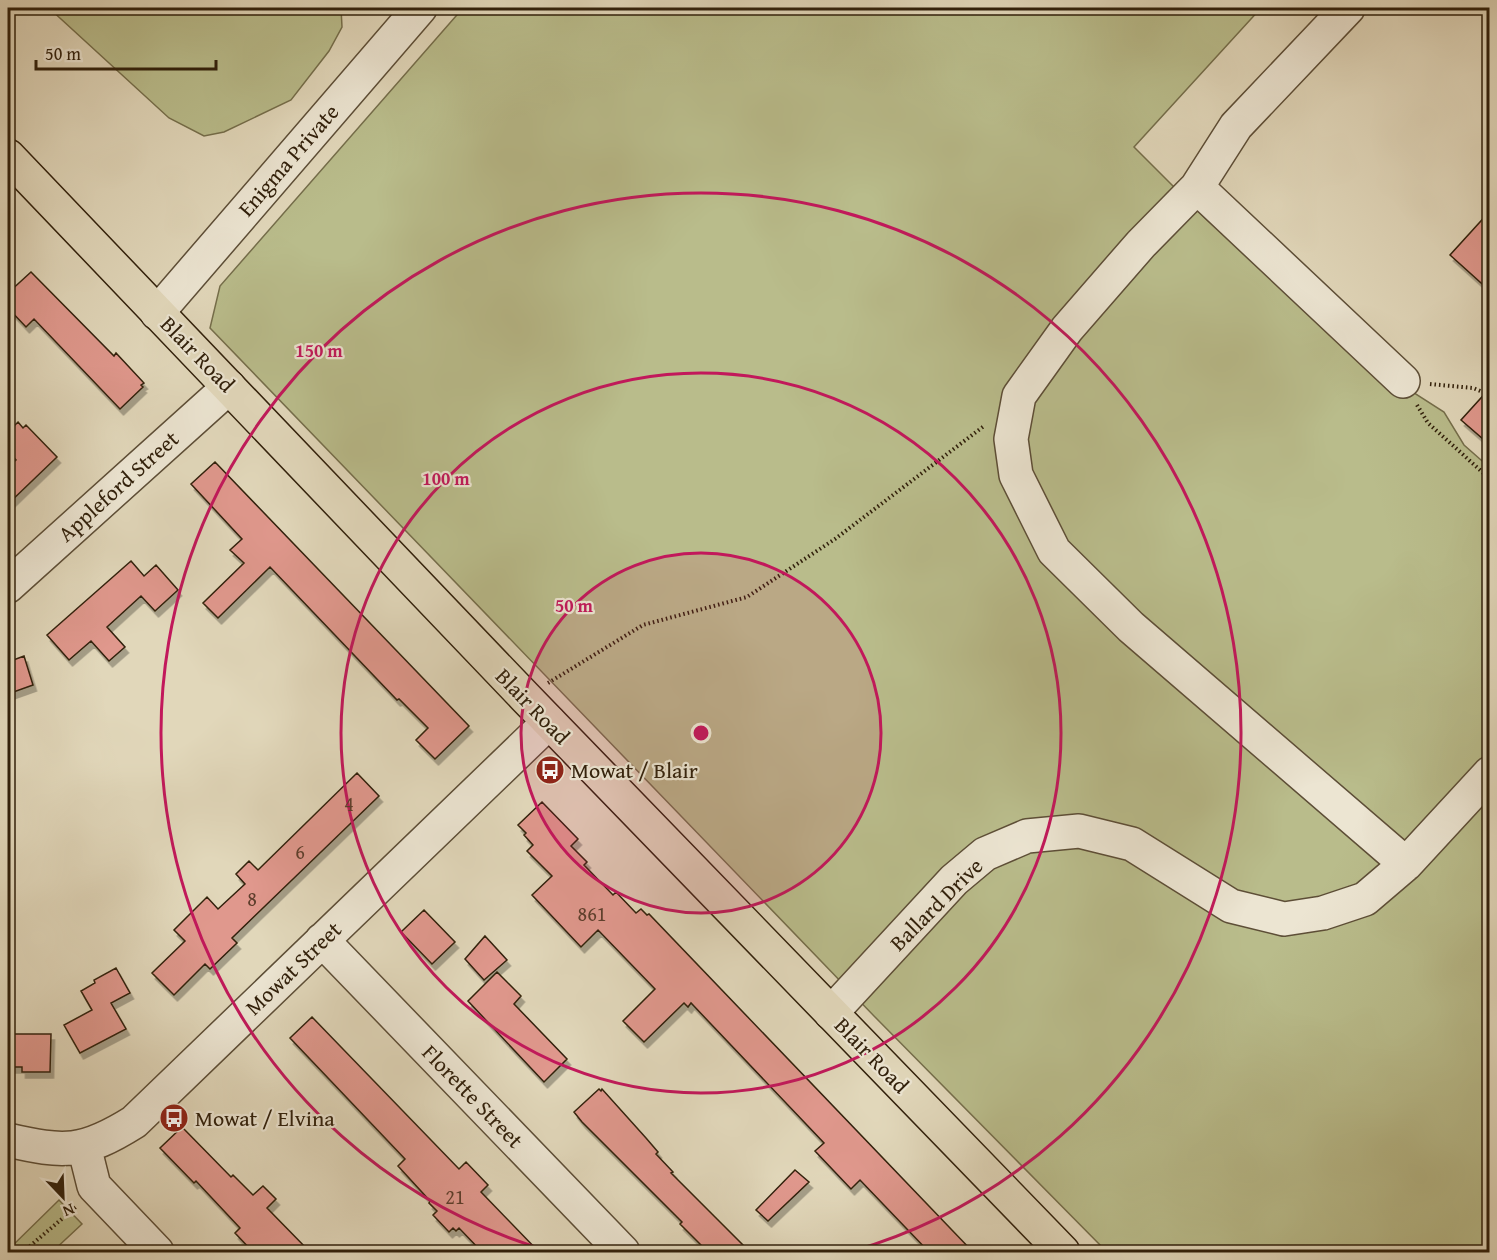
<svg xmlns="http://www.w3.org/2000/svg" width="1497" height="1260" font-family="'Gentium Book Plus',serif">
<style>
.green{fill:#b9bc8b;stroke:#756e4b;stroke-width:1.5}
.building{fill:#e0988d;stroke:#31200b;stroke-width:1.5;filter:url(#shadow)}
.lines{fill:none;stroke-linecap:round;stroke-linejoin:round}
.minor-casing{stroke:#5d4e37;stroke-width:36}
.major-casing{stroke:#31200b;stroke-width:36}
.path{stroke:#31200b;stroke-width:4;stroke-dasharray:1.5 3;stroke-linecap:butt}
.minor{stroke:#ece5d2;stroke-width:33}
.major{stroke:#e1d7ba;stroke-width:33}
.ring{fill:none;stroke:#c2185b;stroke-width:3}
.labels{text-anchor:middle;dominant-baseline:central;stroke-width:4.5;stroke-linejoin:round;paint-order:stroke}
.number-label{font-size:20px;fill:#5d3e2c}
.street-label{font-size:22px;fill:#31200b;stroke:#ece5d2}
.poi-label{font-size:22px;fill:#31200b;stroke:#ece5d2;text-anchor:start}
.centre{fill:#c2185b;stroke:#ece5d2;stroke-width:3}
.ring-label{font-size:18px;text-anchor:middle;font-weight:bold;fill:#c2185b;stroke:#ece5d2;stroke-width:4.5;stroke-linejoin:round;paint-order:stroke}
</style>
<defs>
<filter id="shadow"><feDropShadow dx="3.5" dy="6" stdDeviation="0" flood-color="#0004"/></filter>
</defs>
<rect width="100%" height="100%" fill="#e1d7ba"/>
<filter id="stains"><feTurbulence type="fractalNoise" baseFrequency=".00333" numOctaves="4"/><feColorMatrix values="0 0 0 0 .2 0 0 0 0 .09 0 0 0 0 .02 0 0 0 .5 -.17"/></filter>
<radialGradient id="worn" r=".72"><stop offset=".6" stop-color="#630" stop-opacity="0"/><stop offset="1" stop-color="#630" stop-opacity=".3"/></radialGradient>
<path class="green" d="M49,8h292l1,19 -13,24 -38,49 -67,32 -20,4 -35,-18z
M463,8h798l-127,139 73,73 154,139 83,53 20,33 25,22v785h-382l-233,-236 -664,-688 10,-42z
M59,1200l23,24 -30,28h-44v-2z"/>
<path class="building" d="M1490,211v80l-40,-36z
M31,272l83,84 2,-3 28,30 -3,2 2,2 -23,22 -86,-90 -8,8 -18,-19v-15z
M1490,388v57l-29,-25z
M18,422l5,6 3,-3 31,32 -49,47v-37l8,-7 -8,-9v-19z
M215,462l254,264 -34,33 -19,-19 12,-12 -29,-29 -2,1 -127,-133 -52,51 -15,-15 41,-40 -14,-13 12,-11 -51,-55z
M131,561l13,15 12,-11 22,25 -23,21 -14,-15 -34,31 18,20 -16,14 -18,-20 -22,19 -22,-25z
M24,656l9,29 -25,9v-32z
M357,773l22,23 -147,142 5,5 -27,26 -5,-5 -31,31 -22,-22 33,-32 -11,-11 33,-33 11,12 27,-25 -9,-10 13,-13 9,9z
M542,802l36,37 -7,7 16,16 -3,3 29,30 3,-3 20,21 5,-4 6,6 2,-1 324,338h-44l-69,-72 -9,9 -36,-38 9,-8 -133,-140 -3,4 -4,-4 -40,39 -21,-21 32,-32 -57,-59 -17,17 -49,-52 20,-19 -25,-25 6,-6 -9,-10 2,-2 -8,-8z
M424,910l31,32 -23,22 -31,-32z
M485,936l22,24 -23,20 -19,-21z
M116,968l14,25 -19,10 15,26 -46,24 -16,-28 28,-15 -11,-19 14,-8 -1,-3z
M497,972l24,24 -7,8 53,55 -23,23 -76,-81z
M312,1017l147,152 7,-7 22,23 -7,7 58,60h-57l-23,-24 -3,3 -3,-3 -4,4 -16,-17 4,-4 -8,-8 1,-2 -32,-35 7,-7 -115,-121z
M8,1034h43l-1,38h-28v-5h-14z
M599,1089l2,2 1,-2 44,49 12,14 -2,2 17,18 -2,1 79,79h-42l-28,-28 2,-2 -100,-100 -8,-10z
M182,1127l49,50 2,-2 20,20 10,-9 13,13 -9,9 43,44h-57l-18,-19 5,-5 -44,-47 -2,2 -34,-35z
M795,1170l14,12 -41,39 -12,-11z"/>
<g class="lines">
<g class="minor-casing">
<path id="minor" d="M1348,8l-112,118 -39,61 -56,57 -74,85 -48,67 -8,43 5,36 38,76 77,76 275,237
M1197,187l206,194
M157,313l263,-305
M8,586l221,-199
M322,940l301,312
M831,1013l123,-133 31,-26 42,-18 52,-5 53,13 99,62 53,13 39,-6 42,-14 41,-35 84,-91
M8,1140c56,13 75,14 126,-18l415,-400
M84,1146l10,40 63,66"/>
</g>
<g class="major-casing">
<path id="major" d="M8,156l517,541 538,555"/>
</g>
<path class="path" d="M1430,384l43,4 12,5
M1417,405l11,18 62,56
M548,683l95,-58 104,-28 88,-58 149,-113
M23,1252l54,-46
M1481,1252l9,-26"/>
<use href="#minor" class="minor"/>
<use href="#major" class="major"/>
</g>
<circle cx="701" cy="733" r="180" fill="#c2185b" fill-opacity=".12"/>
<g class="ring">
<circle cx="701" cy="733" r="180"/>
<circle cx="701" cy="733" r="360"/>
<path d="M552 1252A540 540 0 1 1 850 1252"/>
</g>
<defs>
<g id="bus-disc" transform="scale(1.5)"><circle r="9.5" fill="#8f2418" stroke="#ece5d2"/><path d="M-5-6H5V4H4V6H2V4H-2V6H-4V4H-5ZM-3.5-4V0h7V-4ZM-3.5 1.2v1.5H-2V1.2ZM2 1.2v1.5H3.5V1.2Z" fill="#fff"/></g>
</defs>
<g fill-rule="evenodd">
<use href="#bus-disc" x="550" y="770"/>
<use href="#bus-disc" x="174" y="1118"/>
</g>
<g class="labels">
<g class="number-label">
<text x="349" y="803">4</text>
<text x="300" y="851">6</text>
<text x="252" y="898">8</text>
<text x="592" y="913">861</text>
<text x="455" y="1196">21</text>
</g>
<g class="street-label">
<text transform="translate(288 160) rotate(-49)">Enigma Private</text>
<text transform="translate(198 354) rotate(46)">Blair Road</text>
<text transform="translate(118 486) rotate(-42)">Appleford Street</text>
<text transform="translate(533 706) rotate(46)">Blair Road</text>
<text transform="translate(936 904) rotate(-45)">Ballard Drive</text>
<text transform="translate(293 968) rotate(-44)">Mowat Street</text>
<text transform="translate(872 1055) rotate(46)">Blair Road</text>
<text transform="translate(473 1096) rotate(46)">Florette Street</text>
</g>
<g class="poi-label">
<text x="571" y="770">Mowat / Blair</text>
<text x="195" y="1118">Mowat / Elvina</text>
</g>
</g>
<circle cx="701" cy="733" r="9" class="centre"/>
<g class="ring-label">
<text x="319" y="357">150 m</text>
<text x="446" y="485">100 m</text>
<text x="574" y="612">50 m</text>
</g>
<rect width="1497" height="1260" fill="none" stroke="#e1d7ba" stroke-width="30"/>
<rect x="9" y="9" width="1479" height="1242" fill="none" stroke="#31200b" stroke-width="3"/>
<rect x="15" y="15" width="1467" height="1230" fill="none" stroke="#31200b" stroke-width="1.5"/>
<g transform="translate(63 1197) rotate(157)" stroke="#ece5d2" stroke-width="4.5" paint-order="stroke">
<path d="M0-4.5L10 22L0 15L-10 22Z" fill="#31200b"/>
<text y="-9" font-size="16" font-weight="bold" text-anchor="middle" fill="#31200b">N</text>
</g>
<path d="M36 60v9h180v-9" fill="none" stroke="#31200b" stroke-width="3"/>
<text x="45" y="60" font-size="18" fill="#31200b" stroke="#ece5d2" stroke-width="4.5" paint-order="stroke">50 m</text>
<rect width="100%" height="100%" filter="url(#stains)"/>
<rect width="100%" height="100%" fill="url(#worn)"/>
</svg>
